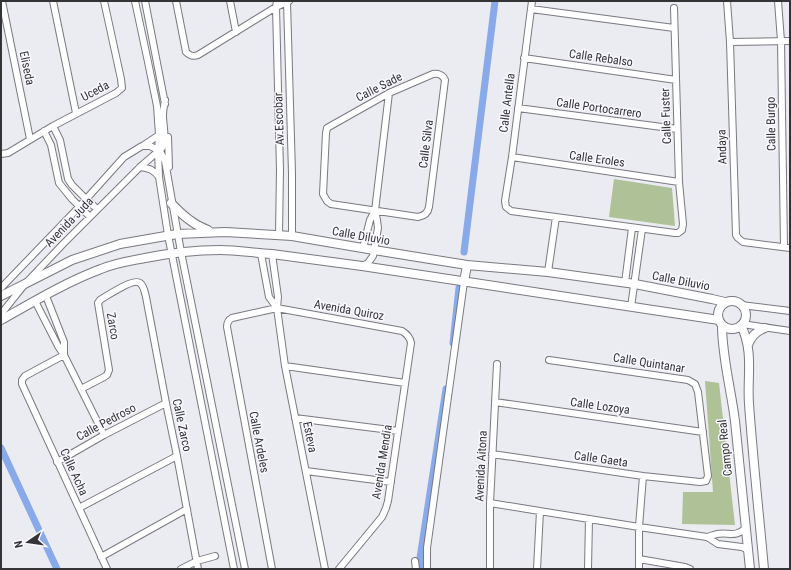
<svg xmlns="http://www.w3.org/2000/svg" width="791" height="570" font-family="'Roboto Condensed',sans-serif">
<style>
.green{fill:#afc197}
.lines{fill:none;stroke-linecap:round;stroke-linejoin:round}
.canal{stroke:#88a9ea;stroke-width:7}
.minor-casing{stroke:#797980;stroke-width:8}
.tertiary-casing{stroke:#797980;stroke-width:10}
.minor{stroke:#fff;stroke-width:6}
.tertiary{stroke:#fff;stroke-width:8}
.labels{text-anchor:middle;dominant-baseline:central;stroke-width:3;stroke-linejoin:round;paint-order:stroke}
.street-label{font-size:12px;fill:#343437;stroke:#f8f8fe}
</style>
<rect width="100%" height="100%" fill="#ebebf2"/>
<path class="green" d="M614,179l58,9 3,38 -66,-9z
M705,381l14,2 16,142 -53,-1 1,-32h30z"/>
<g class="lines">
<path class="canal" d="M464,252l31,-251
M453,343l6,-55
M1,448l56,121
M421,569l-1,-11 26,-169"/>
<g class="minor-casing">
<path id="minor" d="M2,1l28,138
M53,1l23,112
M135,1l13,61 9,44 2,29 -1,16 1,26 9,58 66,334
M145,1l20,103
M176,1l10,51c4,4 7,5 12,3l78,-48 13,-6
M230,1l6,31
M277,1l-1,6 4,163 -1,65
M286,1l1,1 5,171v63
M532,1l-20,156 -7,44 1,6 5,4 164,22h3l4,-3 1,-6 -4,-42 -5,-174
M727,1l3,41 6,193 2,3 5,4 47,6
M778,1l3,40 3,206
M531,9l143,19
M730,42l60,-1
M524,58l152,22
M433,74c5,-1 10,1 12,6l-16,127c-1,6 -5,9 -11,10l-87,-13 -4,-3 -4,-7 3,-61 1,-5 7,-4 55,-31z
M518,108l159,21
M53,126l7,14 8,39 4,6 14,14 11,10
M44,131l7,14 8,38 13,16 18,18
M168,137l1,30
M144,145l15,-10
M1,154l7,-1 45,-27 63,-33 6,-5 -1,-9 -17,-78
M512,157l167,25
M140,167c9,1 14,3 19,10
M363,248l7,-28 5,-9
M261,254l8,43 8,11
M272,254l6,43 -1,11 8,58 40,203
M362,266l6,-3 5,-7 5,-28 -1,-8 -2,-9 14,-118
M548,272l8,-55
M625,283l7,-55
M1,288l78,-81 45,-50 18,-11h8l10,5 5,10 16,91 64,317
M46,296l18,46v13
M35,301l23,45 6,9 40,80
M741,305l49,6
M631,307l11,-78
M1,314l24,-30 38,-40 77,-77 22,-19c5,-10 1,-22 1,-32 0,-5 1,-11 2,-16
M742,324l48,7
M64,355l-39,21 -3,4v4l85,185
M285,366l120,17
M81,389l23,-12 3,-2 2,-5 -11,-67 2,-3 3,-2c7,-4 31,-20 37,-15 4,3 5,10 6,14l20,106 11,53 21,113
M495,402l208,30
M295,418l103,13
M492,454l151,22 57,6 6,-1 2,-5 -10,-84 -3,-8 -7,-4 -139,-20
M57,462l47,-27 62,-32
M306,471l85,11
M490,503l149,24 68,10 11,7 24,3 6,3
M79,508l98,-52
M707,537c3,-1 7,-2 10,-3 12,-2 18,4 29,-6
M101,557l86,-48
M639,559l46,8 5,2
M415,561l1,8
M181,569l16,-8 18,-5
M272,569l-45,-242c0,-4 1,-7 5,-9l45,-10 125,23c5,3 8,6 9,12l-23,158 -2,7 -4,9 -43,52
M427,569v-21l37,-266
M490,569v-66l7,-139
M537,569l3,-58
M588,569l1,-50
M639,569v-42l4,-51"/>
</g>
<g class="tertiary-casing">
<path id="tertiary" d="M171,203c11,12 22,22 37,27
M464,282l3,-17
M1,296l71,-36 48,-16 57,-10 48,-2 67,4 82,14 93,15 81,7 87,12 77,15 13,3
M718 315a14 14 0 1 1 28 0a14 14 0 1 1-28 0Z
M1,320c32,-18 65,-38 100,-51 14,-6 29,-8 44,-11 25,-5 50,-8 75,-8 18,0 34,3 52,4l90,12 357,54
M722,325c0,32 9,64 13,96l15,148
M741,325c13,27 6,51 8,79 4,55 10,110 15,165
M748,345c3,-9 8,-14 17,-17"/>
</g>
<use href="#minor" class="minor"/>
<use href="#tertiary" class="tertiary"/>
</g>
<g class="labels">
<g class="street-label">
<text transform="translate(601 58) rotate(8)">Calle Rebalso</text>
<text transform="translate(27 68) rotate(78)">Eliseda</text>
<text transform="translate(379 87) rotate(-27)">Calle Sade</text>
<text transform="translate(95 91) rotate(-28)">Uceda</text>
<text transform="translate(507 103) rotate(-83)">Calle Antella</text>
<text transform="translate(599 108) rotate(8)">Calle Portocarrero</text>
<text transform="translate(666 116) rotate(-92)">Calle Fuster</text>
<text transform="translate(279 119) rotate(-92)">Av Escobar</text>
<text transform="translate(771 124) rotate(-91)">Calle Burgo</text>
<text transform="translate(426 144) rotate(-83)">Calle Silva</text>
<text transform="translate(722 147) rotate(-92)">Andaya</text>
<text transform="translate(597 159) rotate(8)">Calle Eroles</text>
<text transform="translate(69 222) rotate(-46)">Avenida Juda</text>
<text transform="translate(361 236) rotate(10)">Calle Diluvio</text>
<text transform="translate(681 281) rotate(11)">Calle Diluvio</text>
<text transform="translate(349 310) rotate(10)">Avenida Quiroz</text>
<text transform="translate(113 326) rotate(80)">Zarco</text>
<text transform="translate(649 363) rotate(9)">Calle Quintanar</text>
<text transform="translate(600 406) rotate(8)">Calle Lozoya</text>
<text transform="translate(106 422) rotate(-28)">Calle Pedroso</text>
<text transform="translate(182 425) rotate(78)">Calle Zarco</text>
<text transform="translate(310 437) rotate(79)">Esteva</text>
<text transform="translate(259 442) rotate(79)">Calle Ardeles</text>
<text transform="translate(725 448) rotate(-96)">Campo Real</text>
<text transform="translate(601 459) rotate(8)">Calle Gaeta</text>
<text transform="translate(382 462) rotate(-81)">Avenida Mendia</text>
<text transform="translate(481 466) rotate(-87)">Avenida Aitona</text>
<text transform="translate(74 472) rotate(65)">Calle Acha</text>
</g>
</g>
<rect width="791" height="570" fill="none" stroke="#343437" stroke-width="4"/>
<g transform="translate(28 542) rotate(257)" stroke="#f8f8fe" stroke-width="3" paint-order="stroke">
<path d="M0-3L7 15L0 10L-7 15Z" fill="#343437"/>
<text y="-6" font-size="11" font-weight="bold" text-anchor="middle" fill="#343437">N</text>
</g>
</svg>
